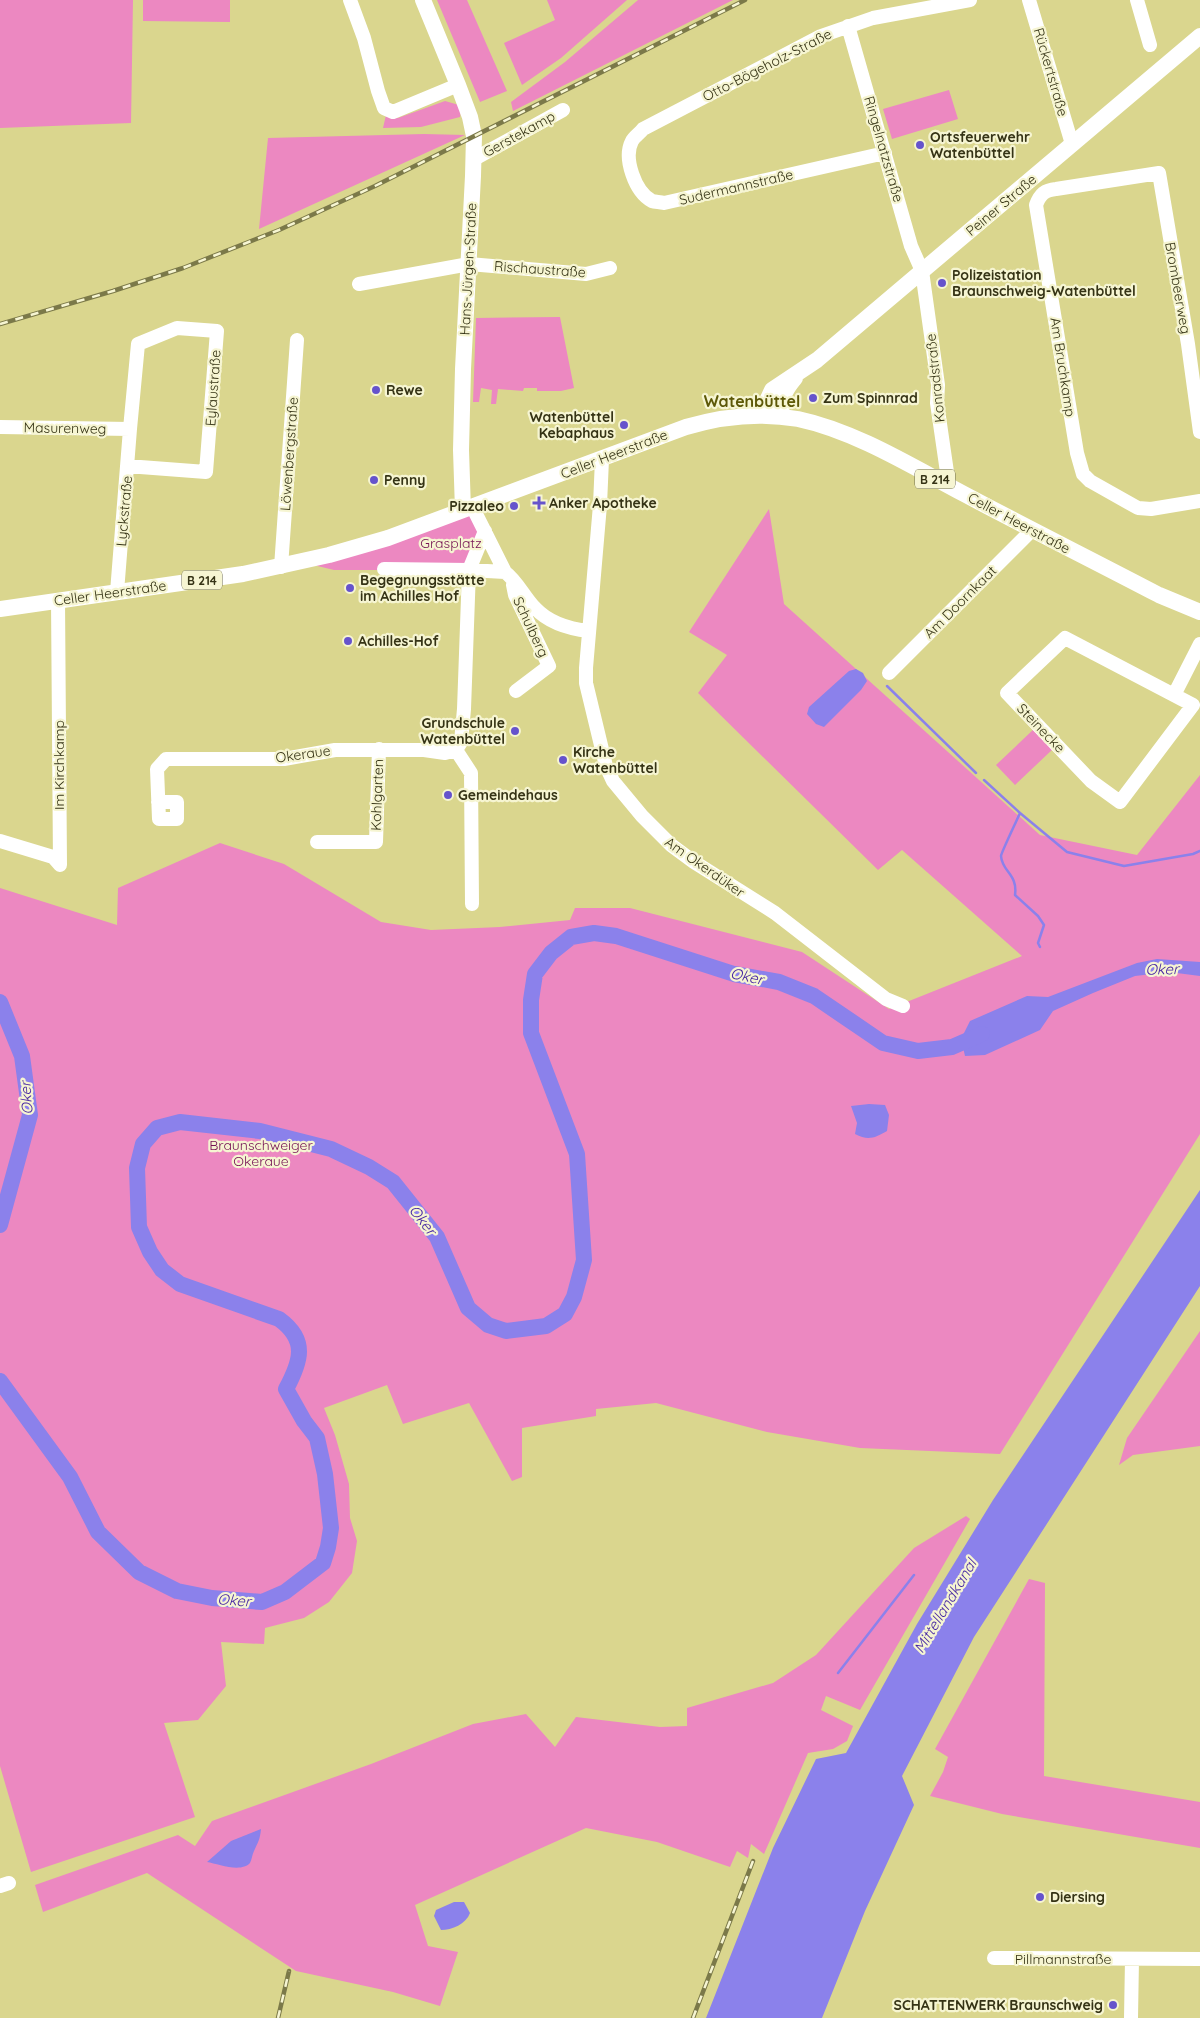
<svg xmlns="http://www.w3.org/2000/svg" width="1200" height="2018" font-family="Quicksand,sans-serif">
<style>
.green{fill:#ec88c1}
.water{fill:#8b81eb}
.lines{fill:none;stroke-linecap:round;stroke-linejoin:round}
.stream{stroke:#8b81eb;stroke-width:2.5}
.river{stroke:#8b81eb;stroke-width:16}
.minor{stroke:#fff;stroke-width:14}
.major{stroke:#fff;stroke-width:16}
.rail-casing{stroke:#7b7949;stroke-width:4.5}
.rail{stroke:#f6f5d2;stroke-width:2.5;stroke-dasharray:8;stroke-linecap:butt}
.poi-dot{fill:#6653cc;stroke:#f6f5d2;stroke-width:2}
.labels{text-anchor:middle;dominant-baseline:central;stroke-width:4.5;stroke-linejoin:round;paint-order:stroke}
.shield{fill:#f6f5d2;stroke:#6f6d4e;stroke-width:1}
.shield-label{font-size:12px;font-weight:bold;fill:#353315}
.street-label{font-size:14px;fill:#353315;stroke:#f6f5d2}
.poi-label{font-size:14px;font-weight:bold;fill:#353315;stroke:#f6f5d2;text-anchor:start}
.park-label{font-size:14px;fill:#751254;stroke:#f6f5d2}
.water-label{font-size:15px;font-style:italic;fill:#4526a2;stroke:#f6f5d2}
.quarter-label{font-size:16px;font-weight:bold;fill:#5d5807;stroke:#f6f5d2}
</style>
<rect width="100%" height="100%" fill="#dad68e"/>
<path class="green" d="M0,0h133l-2,123 -131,5z
M143,0h87v22l-87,-1z
M437,0h30l40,91 -27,11z
M547,0h80l-66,58 -39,27 -18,-42 51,-23z
M638,0h95l-220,111 -2,-9 54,-40z
M949,90l9,29 -66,20 -9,-30z
M445,101l14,4 2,5 -1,7 -39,10 -38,1 3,-13 12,3z
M424,134l41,1 -206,94 9,-91z
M560,317l14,71 -13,3h-24v-3h-13l-1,3 -25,-2 -2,15h-5l1,-14 -11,-2 -2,14h-6l3,-84z
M472,506l13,25 -16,39h-135l-33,-8z
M769,509l15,95 256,231 97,20 63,-80v359l-200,320 -140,-6 -93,-16 -111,-29 -60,6v7l-74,12v49l-10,4 -43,-78 -66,21 -16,-39 -63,23 11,27 14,49 1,34 7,23 -5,32 -23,29 -25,16 -39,10 -1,16 -43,-2 5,44 -28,34 -34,3 31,94 -164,55 -31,-106v-878l117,37 1,-37 102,-45 64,21 97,58 50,8 69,-3 70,-7 5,-12h55l172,44 87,57 133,-53 -120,-106 -24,20 -180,-177 29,-38 -38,-23z
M1035,728l19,20 -39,37 -19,-20z
M1200,1331v115l-67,9 -14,10 8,-27z
M966,1516l4,3 -110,191 -34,-14 -5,14 32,16 -6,15 -14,8 -25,4 -44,101 -13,-10 -3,14 -11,-7 -7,16 -73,-25 -71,-14 -171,77 13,41 30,6 -18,54 -47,-14 -97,-21 -149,-98 -104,39 -8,-27 143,-50 17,11 17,-25 159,-57 102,-40 53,-10 29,33 21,-30 84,10 27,-1v-18l86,-25 43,-28 98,-107z
M1029,1579l16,4 -1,193 156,26v46l-198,-34 -72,-18 13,-24 5,-15 -13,-8z"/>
<path class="water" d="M856,669l7,4 4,8 -6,9 -37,37 -8,-3 -9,-10 2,-7 40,-36z
M1157,959l43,3v14l-31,-4 -34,4 -42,17 -40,18 -13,19 -55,25 -20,1 -4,-17 9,-18 57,-25 21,1 89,-34z
M869,1104l16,1 4,10 -2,16c-12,7 -19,10 -32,3l2,-11 -6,-17z
M1200,1190v96l-226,351 -72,139 12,29 -49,106 -43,107h-116l67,-170 43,-89 30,-6 71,-129 76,-124z
M261,1829c-1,11 -3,13 -7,22 -2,4 -2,8 -4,12 -9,10 -32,1 -43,-1l24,-21z
M454,1902h10l6,11c-4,11 -18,17 -29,17l-7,-14 2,-6z"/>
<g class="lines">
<path class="stream" d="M887,686l89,87
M984,780l36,33 47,39 57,14 69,-12 7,-3
M1020,813c-3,7 -19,40 -19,43 1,16 17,18 14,39l23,21 6,9 -6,18 2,4
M838,1673l76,-98"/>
<path class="river" d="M0,1002l22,54 8,59 -30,110
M0,1381l70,96 28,55 41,40 38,19 35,7 50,4 23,-10 38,-29 5,-16 3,-19 -6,-54 -8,-36 -13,-17 -18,-32c15,-28 22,-49 -7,-70l-99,-35 -18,-14 -12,-18 -11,-25 -2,-59 6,-24 14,-16 23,-6 80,9 71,18 38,18 24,15 44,55 31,71 20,17 18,6 40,-5 19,-12 9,-17 10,-37 -7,-106 -46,-121v-33l4,-26 16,-21 20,-16 23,-4 22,3 118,38 45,8 35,14 69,47 35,8 34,-4 30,-13"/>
<path class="minor" d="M350,0l14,38 14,53 6,17 9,4 65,-27
M1029,0l43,144
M1137,0l13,45
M848,26l63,220 11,25 16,114 -1,18 12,83
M885,153l-221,50c-4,-1 -9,-1 -12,-2 -17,-9 -29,-43 -20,-60 2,-4 8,-8 11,-12l178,-93 52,-18 97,-18
M474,159l89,-49
M359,284l110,-20 117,10 24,-6
M0,427l130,2
M1200,432l-12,-88 -29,-171 -103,16c-11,1 -16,5 -20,16l41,248 6,21 7,7 48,27 13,1 49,-8
M602,459l-2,46 -14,163v15l20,83 7,15 29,35 29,29 23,17 81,51 111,86 17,7
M472,506l33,66c13,10 19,25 30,36 14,15 35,21 54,23
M281,567l16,-227
M384,569l85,1 36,2
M513,585l2,10 34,71 -33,25
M117,592l13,-163 8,-85 39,-16 40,3 -11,141 -79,-6
M1065,638l128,67 -73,97 -29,-21 -84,-88z
M889,673l143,-143
M1174,695l26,-51
M158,802h19v17h-18l-2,-50 9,-10h118l51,-9h89l21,3 11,-3
M0,841l53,16 7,8 -2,-265
M317,842h59l3,-93
M472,904l-1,-131 -15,-23 5,-8 3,-33 5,-139 16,-39
M0,1886l9,-3
M994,1958l206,1
M1131,2018l1,-59"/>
<path class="major" d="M423,0l35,85 12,32 4,19 -1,40 -10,193 -2,81 2,60
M766,415v-12l6,-13 45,-30 383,-324
M781,416c1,-18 2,-24 14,-38
M0,609l243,-35 86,-19 59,-17 298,-111c37,-11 73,-15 112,-8 57,12 115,48 166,75 64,34 130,67 195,101l41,17"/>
<g class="rail-casing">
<path id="rail" d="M0,324l113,-33 70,-23 96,-38 96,-44 370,-186
M278,2018l11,-47
M693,2018l60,-157"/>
</g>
<use href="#rail" class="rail"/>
</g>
<g class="poi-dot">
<circle cx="920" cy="145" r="5"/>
<circle cx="942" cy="283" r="5"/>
<circle cx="376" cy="390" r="5"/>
<circle cx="813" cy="398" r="5"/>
<circle cx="624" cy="425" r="5"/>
<circle cx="374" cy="480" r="5"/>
<path d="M536.5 495.5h5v5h5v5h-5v5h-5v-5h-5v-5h5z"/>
<circle cx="514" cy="506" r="5"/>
<circle cx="350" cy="588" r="5"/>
<circle cx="348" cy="641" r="5"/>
<circle cx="515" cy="731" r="5"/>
<circle cx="563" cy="760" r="5"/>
<circle cx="448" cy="795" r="5"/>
<circle cx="1040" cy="1897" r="5"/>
<circle cx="1113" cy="2005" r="5"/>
</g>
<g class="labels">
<g class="shield">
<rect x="915" y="469.5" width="40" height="19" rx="4"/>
<rect x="182" y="570.5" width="40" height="19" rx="4"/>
</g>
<g class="shield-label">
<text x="935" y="479">B 214</text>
<text x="202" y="580">B 214</text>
</g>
<g class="street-label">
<text transform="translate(767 65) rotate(-27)">Otto-Bögeholz-Straße</text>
<text transform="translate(1051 72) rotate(74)">Rückertstraße</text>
<text transform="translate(519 134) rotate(-29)">Gerstekamp</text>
<text transform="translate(884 149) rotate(74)">Ringelnatzstraße</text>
<text transform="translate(736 187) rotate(-13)">Sudermannstraße</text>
<text transform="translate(1001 205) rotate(-40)">Peiner Straße</text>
<text transform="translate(468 269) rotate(-87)">Hans-Jürgen-Straße</text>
<text transform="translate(540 269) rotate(4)">Rischaustraße</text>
<text transform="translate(1178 288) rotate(80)">Brombeerweg</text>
<text transform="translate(1063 367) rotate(81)">Am Bruchkamp</text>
<text transform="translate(935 378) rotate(-96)">Konradstraße</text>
<text transform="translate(213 388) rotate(-86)">Eylaustraße</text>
<text transform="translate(65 428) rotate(1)">Masurenweg</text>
<text transform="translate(289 454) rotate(-86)">Löwenbergstraße</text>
<text transform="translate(614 454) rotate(-21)">Celler Heerstraße</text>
<text transform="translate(124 511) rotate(-85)">Lyckstraße</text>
<text transform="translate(1019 523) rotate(28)">Celler Heerstraße</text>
<text transform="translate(110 593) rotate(-8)">Celler Heerstraße</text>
<text transform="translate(960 602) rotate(-45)">Am Doornkaat</text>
<text transform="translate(531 627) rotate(65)">Schulberg</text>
<text transform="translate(1041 728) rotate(46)">Steinecke</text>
<text transform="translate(303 754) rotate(-8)">Okeraue</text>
<text transform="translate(59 765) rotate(-90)">Im Kirchkamp</text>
<text transform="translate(377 795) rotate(-88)">Kohlgarten</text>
<text transform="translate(705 867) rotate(35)">Am Okerdüker</text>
<text x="1063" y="1959">Pillmannstraße</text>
</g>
<g class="poi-label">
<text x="930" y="137">Ortsfeuerwehr<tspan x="930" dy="16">Watenbüttel</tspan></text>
<text x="952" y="275">Polizeistation<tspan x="952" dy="16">Braunschweig-Watenbüttel</tspan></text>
<text x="386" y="390">Rewe</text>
<text x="823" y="398">Zum Spinnrad</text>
<text x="614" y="417" text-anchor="end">Watenbüttel<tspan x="614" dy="16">Kebaphaus</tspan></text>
<text x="384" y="480">Penny</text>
<text x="549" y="503">Anker Apotheke</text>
<text x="504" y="506" text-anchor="end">Pizzaleo</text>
<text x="360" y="580">Begegnungsstätte<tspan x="360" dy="16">im Achilles Hof</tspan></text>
<text x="358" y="641">Achilles-Hof</text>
<text x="505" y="723" text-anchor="end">Grundschule<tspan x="505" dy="16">Watenbüttel</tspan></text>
<text x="573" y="752">Kirche<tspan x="573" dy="16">Watenbüttel</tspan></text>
<text x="458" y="795">Gemeindehaus</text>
<text x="1050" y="1897">Diersing</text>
<text x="1103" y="2005" text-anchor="end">SCHATTENWERK Braunschweig</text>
</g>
<g class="park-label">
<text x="451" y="543">Grasplatz</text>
<text x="261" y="1145">Braunschweiger<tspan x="261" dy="16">Okeraue</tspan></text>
</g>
<g class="water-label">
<text transform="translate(1162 969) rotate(-1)">Oker</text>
<text transform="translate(747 976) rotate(12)">Oker</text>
<text transform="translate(26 1098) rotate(-94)">Oker</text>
<text transform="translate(423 1220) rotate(52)">Oker</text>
<text transform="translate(234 1600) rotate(4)">Oker</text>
<text transform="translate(945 1606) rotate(-59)">Mittellandkanal</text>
</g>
<g class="quarter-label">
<text x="752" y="401">Watenbüttel</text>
</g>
</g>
</svg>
